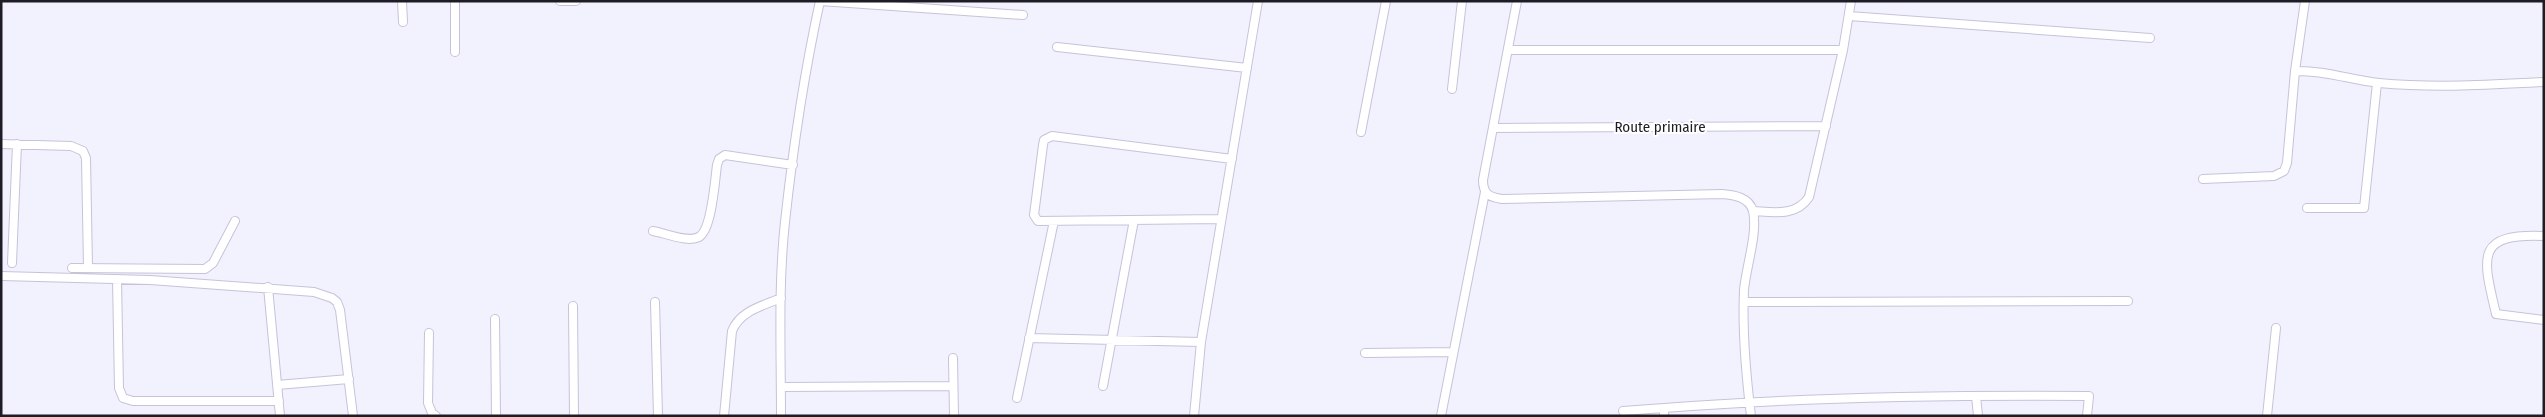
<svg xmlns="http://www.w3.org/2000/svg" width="2545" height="417" font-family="'Fira Sans Condensed',sans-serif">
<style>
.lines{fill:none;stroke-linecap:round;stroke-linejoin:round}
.minor-casing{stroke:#c6c3d9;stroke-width:10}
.minor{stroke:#fff;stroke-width:8}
.labels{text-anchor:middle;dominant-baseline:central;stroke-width:4;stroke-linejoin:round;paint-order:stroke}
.street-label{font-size:15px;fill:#1e1d25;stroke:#fff}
</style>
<rect width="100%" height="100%" fill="#f2f1fe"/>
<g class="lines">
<g class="minor-casing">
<path id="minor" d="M402,1l1,21
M455,1v51
M560,1h16
M820,1l203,14
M1517,1l-34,179c0,14 6,17 19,19l220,-5c12,1 27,3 31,17 5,22 -7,56 -9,79 -2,42 2,85 7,126
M1849,16l301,22
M1057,47l190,21
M1508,50h335
M2295,71c29,-1 56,9 84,12 55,5 110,2 165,-1
M1452,89l10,-88
M1494,128l332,-2
M1361,132l25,-131
M1,144l70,2 12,5 3,7 2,109
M2203,179l71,-3 10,-5 3,-8 8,-92 10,-70
M2307,208h57l13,-125
M1753,211c20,1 43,6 56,-14l34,-147 8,-49
M1221,219l-183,2 -4,-6 9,-70 1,-5 8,-4 180,23
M653,231c12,2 35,12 46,6 13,-7 16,-58 18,-72l2,-6 6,-4 68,10
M2544,236c-70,-3 -61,22 -48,78l48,6
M12,263l5,-119
M72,268l133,1 8,-6 22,-42
M1,276l149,4 164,12 18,6 5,4 3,8 13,106
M117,279l2,109 4,10 10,3h146
M268,287l12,129
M655,302l3,114
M1744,302l384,-1
M573,306l1,110
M495,319l1,97
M429,333l-1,70 4,10 4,3
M1029,338l172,4
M1365,353l87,-1
M953,358l1,58
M277,385l72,-6
M1103,386l31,-166
M781,387l172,-1
M1976,396l2,20
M1017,398l37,-177
M1623,411l41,-3
M724,416l8,-85c8,-20 30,-25 49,-33
M781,416c0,-64 -3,-130 4,-194 8,-74 19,-148 35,-221
M1194,416l7,-74 57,-341
M1441,416l44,-224
M1664,416v-8c141,-11 283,-13 425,-12l-2,20
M2267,416l9,-88"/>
</g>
<use href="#minor" class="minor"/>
</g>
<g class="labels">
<g class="street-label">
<text x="1660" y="127">Route primaire</text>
</g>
</g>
<rect width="2545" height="417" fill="none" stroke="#1e1d25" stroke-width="5"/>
</svg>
